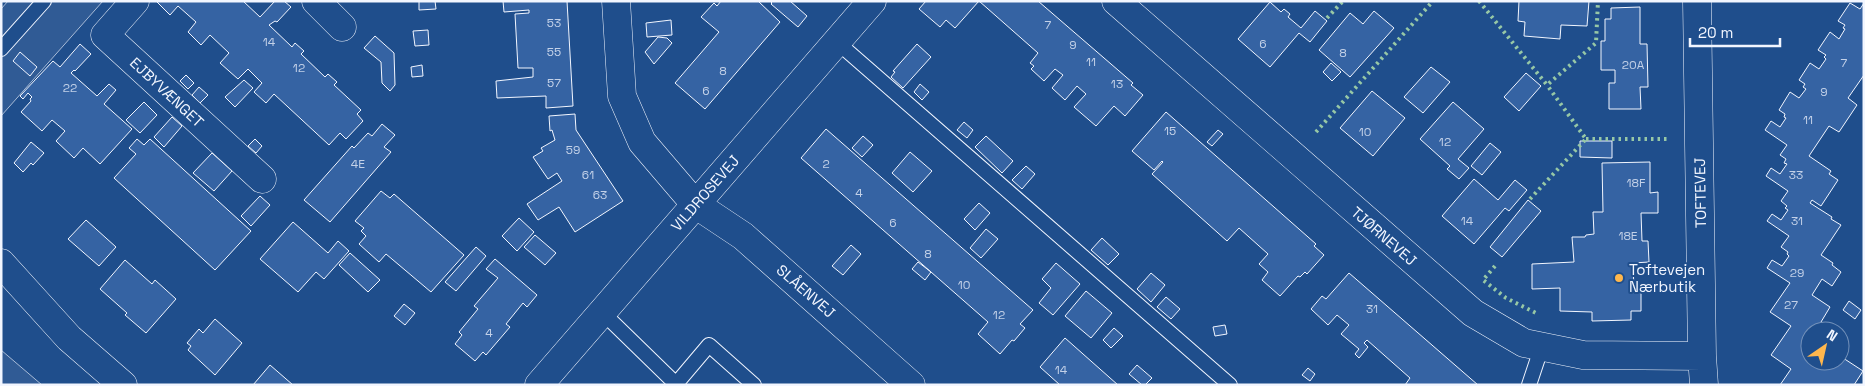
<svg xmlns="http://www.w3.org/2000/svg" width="1865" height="386" font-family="'Space Grotesk',sans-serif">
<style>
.parking{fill:#305b95;stroke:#a8bbd7}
.building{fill:#3563a3;stroke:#f2f6ff}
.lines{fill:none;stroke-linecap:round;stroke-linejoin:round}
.service-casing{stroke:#f2f6ff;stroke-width:16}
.minor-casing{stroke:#f2f6ff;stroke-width:29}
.tertiary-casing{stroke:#f2f6ff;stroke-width:29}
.service{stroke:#1f4e8c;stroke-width:14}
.minor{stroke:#1f4e8c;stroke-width:28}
.tertiary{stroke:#1f4e8c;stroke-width:28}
.hedge{stroke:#97c8a6;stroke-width:4;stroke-dasharray:2.5 4;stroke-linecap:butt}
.poi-dot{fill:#ffb74d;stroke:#1f4e8c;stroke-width:2}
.labels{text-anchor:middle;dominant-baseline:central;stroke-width:4;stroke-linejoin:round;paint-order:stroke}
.number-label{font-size:12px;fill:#c3d1e8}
.street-label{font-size:15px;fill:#f2f6ff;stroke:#1f4e8c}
.poi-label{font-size:15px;fill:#f2f6ff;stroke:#1f4e8c;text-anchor:start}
</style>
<rect width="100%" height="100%" fill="#1f4e8c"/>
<path class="parking" d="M8,1h95l-102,115v-107z
M1,350l41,35h-41z"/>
<path class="building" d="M156,1h87l17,16 15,-16h9l7,6 -14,15 -2,-1 -6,4 23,22 3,-4 9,8 -3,3 24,23 3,-3 9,8 -3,3 27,25 -4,4 6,7 -17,18 -6,-6 -11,12 -55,-51 -8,9 -12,-11 8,-9 -14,-14 -10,10 -18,-16 9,-10 -19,-18 -9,10 -13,-13 8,-10 -18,-16 -8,9z
M419,1h16l1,8 -17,1z
M503,1h64l6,105 -27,2v-12l-49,2 -1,-17 37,-4v-9h-15l-3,-54 14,-1v-3l-25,2z
M721,1h37l22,21 -75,87 -30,-26 44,-51 -18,-15 13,-14 3,3z
M770,1h20l17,15 -9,11 -27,-23 1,-1z
M926,1h53l-24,27 -9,-8 -6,7 -21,-18z
M979,1h59l95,82 -2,2 12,10 -18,21 -11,-10 -18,20 -22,-19 12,-13 -9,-8 -12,14 -13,-12 11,-13 -8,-6 -11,12 -13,-12 3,-3 -4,-3 8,-10z
M1519,1h70l-2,25 -26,-1 -1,14 -36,-3 1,-14 -7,-1z
M1270,2l11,10 3,-3 6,5 -2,3 13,11 14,-17 12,10 -17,21 -11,-9 -29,34 -32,-28z
M1850,3l10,6 4,-6v72l-16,23 9,7 -18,27 -10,-6 -20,30 22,15 -2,3 9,6 -17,26 -9,-6 -2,3 22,14 -1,2 10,6 -20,30 12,8 -1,2 9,7 -9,14 -10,-7 -10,16 18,12 -9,15 13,9h-24v30h30v-5l23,15 -9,14h-74l11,-16 -20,-14 20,-29 -21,-14 20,-29 -23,-15 5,-8 10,6 7,-10 -2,-2 1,-2 -7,-5 8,-11 -22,-15 5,-7 9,6 7,-10 -3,-2 2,-2 -6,-5 7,-10 -22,-15 5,-8 9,6 7,-10 -3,-1 2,-4 -6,-4 7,-10 -22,-15 6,-9 9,6 6,-9 -2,-1 1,-3 -6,-4 11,-18 9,6 7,-9 -3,-2 2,-3 -6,-4 11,-17 9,6 7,-10 -2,-2 2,-2 -8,-5 12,-18 9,7 6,-10 -2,-1 2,-3 -7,-4z
M1640,7v37h7l1,43h-8l1,22h-32v-26h6v-13h-14v-29h4v-22h6v-11z
M1374,11l20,17 -44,49 -31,-27 31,-37 13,11z
M671,20l1,15 -25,2 -1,-14z
M428,30l1,15 -14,1 -2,-15z
M375,36l19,17 1,32 -5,6 -8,-8 -1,-21 -17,-14z
M658,37l9,1 5,5 -18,21 -9,-12z
M80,44l11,10 -16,17 -1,-1 -3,3 26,23 12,-12 7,6 -12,14 28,25 -32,35 -17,-16 -9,10 -18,-17 9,-10 -13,-11 -10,11 -21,-19 10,-11 -1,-2 2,-2 -4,-4 -5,6 -3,-3 33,-35 7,6z
M917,44l14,13 -28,31 -12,-11 4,-5 -2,-1z
M20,52l17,15 -7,9 -17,-15z
M1331,63l10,9 -9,9 -9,-9z
M422,65l1,11 -11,1 -1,-10z
M1431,67l19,15 -27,31 -19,-16z
M1526,73l15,13 -22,25 -15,-14z
M186,75l8,8 -6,6 -8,-8z
M244,80l9,8 -18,19 -10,-10z
M920,84l9,8 -7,8 -8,-8z
M199,87l9,8 -8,8 -8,-8z
M1372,91l33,27 -32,38 -33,-28z
M144,102l13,13 -17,18 -14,-13z
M1453,102l31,27 -26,30 11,9 -10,11 -12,-10 3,-3 -30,-27z
M1166,112l150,132 -2,2 10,9 -17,19 -2,-2 -5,5 -2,-1 -18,20 -18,-16 6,-8 -9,-8 9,-10 -29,-26 -12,13 -75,-67 11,-12 -1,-1 -8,9 -22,-19z
M575,114l1,16 47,71 -48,31 -16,-25 -21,13 -11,-16 35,-23 -5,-8 -9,6 -15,-22 10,-6 -2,-3 14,-8 -3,-10 -2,1 -1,-15z
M172,117l10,9 -18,21 -10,-10z
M964,122l9,8 -6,8 -10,-8z
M382,124l13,11 -11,12 7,5 -61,70 -26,-22 48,-54 2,2 14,-15 4,3z
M826,129l207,181 -13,14 5,4 -11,13 -2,-1 -12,14 -22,-20 10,-12 -187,-164z
M1218,130l5,4 -11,12 -5,-4z
M863,136l10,9 -11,12 -10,-9z
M986,136l27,25 -11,12 -27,-26z
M137,139l7,6 6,-6 101,92 -36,39 -101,-92 22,-24 -7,-6z
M255,139l7,7 -6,7 -8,-7z
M1580,141h32v17l-32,-1z
M31,142l13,11 -11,12 -2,-2 -8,9 -9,-9z
M1490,143l11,9 -19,23 -11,-9z
M910,152l22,19 -19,21 -21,-19z
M212,153l20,18 -18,20 -21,-18z
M1650,162v31l8,-1v21h-17l1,28h6l1,21 -16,1 1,27h7v21h-10v9l-39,1v-9l-32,-1v-23l-28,1v-25l42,-2 -2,-25h13l1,-2 8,-1 -1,-22h10l-1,-49z
M1026,166l9,8 -13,15 -10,-9z
M1474,179l24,21 17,-20 12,10 -18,21 -4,-3 -31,36 -32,-28z
M381,191l9,7 4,-4 70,61 -33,37 -45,-38 -7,8 -20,-18 7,-8 -5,-5 3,-3 -9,-7z
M260,196l10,9 -19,21 -10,-10z
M1528,200l13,11 -39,46 -12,-10z
M979,203l11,10 -15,17 -11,-11z
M519,218l15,14 -17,19 -15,-15z
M86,220l30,27 -17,19 -31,-27z
M293,222l35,31 10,-12 11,10 -25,28 -8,-7 -18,20 -38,-33z
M986,229l12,10 -17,19 -11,-10z
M535,235l21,18 -11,12 -21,-18z
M1102,238l17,16 -11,11 -17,-15z
M851,245l10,9 -18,21 -11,-9z
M476,247l10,9 -30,35 -11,-9z
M350,253l30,27 -12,12 -29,-27z
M495,259l42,36 -10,12 -4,-4 -17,21 4,3 -24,28 -3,-3 -8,9 -20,-17 7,-9 -3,-3 19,-23 -4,-3 24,-28 -12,-9z
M125,260l27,24 3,-4 21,19 -30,34 -21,-18 2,-2 -27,-24z
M918,262l13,10 -6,8 -13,-11z
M1056,263l24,21 -27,31 -14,-12 12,-15 -9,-9z
M1151,273l14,12 -14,17 -14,-13z
M1349,273l129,112h-73l5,-7 -43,-38 -3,3 4,4 -9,11 -4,-4 4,-5 -18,-15 8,-9 -12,-10 -9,10 -17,-16 11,-13 4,3z
M1086,291l26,22 -21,25 -26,-22z
M1166,297l14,12 -9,10 -14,-12z
M1849,301l12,9 -6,9 -12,-9z
M404,304l11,9 -10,12 -11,-9z
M215,319l27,24 -27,32 -27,-25 3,-4 -4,-3 12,-14 4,4z
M1225,325l2,9 -12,2 -2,-9z
M1114,328l9,8 -12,12 -8,-8z
M1065,338l53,47h-58l-20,-18z
M270,365l23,20h-40z
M1137,365l15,13 -7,7h-3l-13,-11z
M1308,368l7,6 -5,7 -8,-6z"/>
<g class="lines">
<g class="service-casing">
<path id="service" d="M837,42l393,343
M1,49l43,-48
M602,312l75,73
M676,384l33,-39 45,40
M1529,385l13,-39"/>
</g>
<g class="minor-casing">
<path id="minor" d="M135,1l-30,34 157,144
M316,1l26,26
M616,1l6,95 20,46 53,62 48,32 168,149
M1116,1l357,312 51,30 59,12 119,1
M1697,1l5,355 2,29
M539,385l333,-384"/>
</g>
<g class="tertiary-casing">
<path id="tertiary" d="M1,263l68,75 54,47"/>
</g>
<use href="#service" class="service"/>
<use href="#minor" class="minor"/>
<use href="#tertiary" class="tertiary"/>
<path class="hedge" d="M1479,1l68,84 49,-42 2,-42
M1327,18l16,-17
M1316,132l117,-131
M1586,139h82
M1530,199l56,-60 -39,-54
M1495,266l-12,14 23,18 30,15"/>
</g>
<circle class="poi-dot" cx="1619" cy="278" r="5"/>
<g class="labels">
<g class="number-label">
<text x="554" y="23">53</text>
<text x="1048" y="25">7</text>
<text x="269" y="42">14</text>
<text x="1263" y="44">6</text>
<text x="1073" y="45">9</text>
<text x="554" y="52">55</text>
<text x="1343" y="53">8</text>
<text x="1091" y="62">11</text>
<text x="1844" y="63">7</text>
<text x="1633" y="65">20A</text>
<text x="299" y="68">12</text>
<text x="723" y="71">8</text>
<text x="554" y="83">57</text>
<text x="1117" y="84">13</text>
<text x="70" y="88">22</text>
<text x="706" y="91">6</text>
<text x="1824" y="92">9</text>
<text x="1808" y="120">11</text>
<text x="1170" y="131">15</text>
<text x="1365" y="132">10</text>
<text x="1445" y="142">12</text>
<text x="573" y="150">59</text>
<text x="358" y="164">4E</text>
<text x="826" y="164">2</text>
<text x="588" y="175">61</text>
<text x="1796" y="175">33</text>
<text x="1636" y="183">18F</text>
<text x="859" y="193">4</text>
<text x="600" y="195">63</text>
<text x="1467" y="221">14</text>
<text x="1797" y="221">31</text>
<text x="893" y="223">6</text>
<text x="1628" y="236">18E</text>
<text x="928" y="254">8</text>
<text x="1797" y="273">29</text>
<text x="964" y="285">10</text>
<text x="1791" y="305">27</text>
<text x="1372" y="309">31</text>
<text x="999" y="315">12</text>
<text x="489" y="333">4</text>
<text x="1061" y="370">14</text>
</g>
<g class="street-label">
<text transform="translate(167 92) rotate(43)">EJBYVÆNGET</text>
<text transform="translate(705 193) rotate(-49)">VILDROSEVEJ</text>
<text transform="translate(1700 193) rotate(-91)">TOFTEVEJ</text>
<text transform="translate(1384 236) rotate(41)">TJØRNEVEJ</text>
<text transform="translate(806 291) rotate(41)">SLÅENVEJ</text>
</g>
<g class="poi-label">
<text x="1629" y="269">Toftevejen<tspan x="1629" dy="17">Nærbutik</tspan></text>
</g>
</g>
<rect width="1865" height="386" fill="none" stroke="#f2f6ff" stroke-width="5"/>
<g transform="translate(1825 346) rotate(34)"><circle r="24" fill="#1f4e8c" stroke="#7391ba"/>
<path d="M0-4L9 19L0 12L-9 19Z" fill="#ffb74d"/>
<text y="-8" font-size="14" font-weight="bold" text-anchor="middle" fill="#f2f6ff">N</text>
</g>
<path d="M1690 38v8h90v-8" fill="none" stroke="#f2f6ff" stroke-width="2.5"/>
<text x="1698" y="38" font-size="15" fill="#f2f6ff" stroke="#1f4e8c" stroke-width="4" paint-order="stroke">20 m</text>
</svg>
